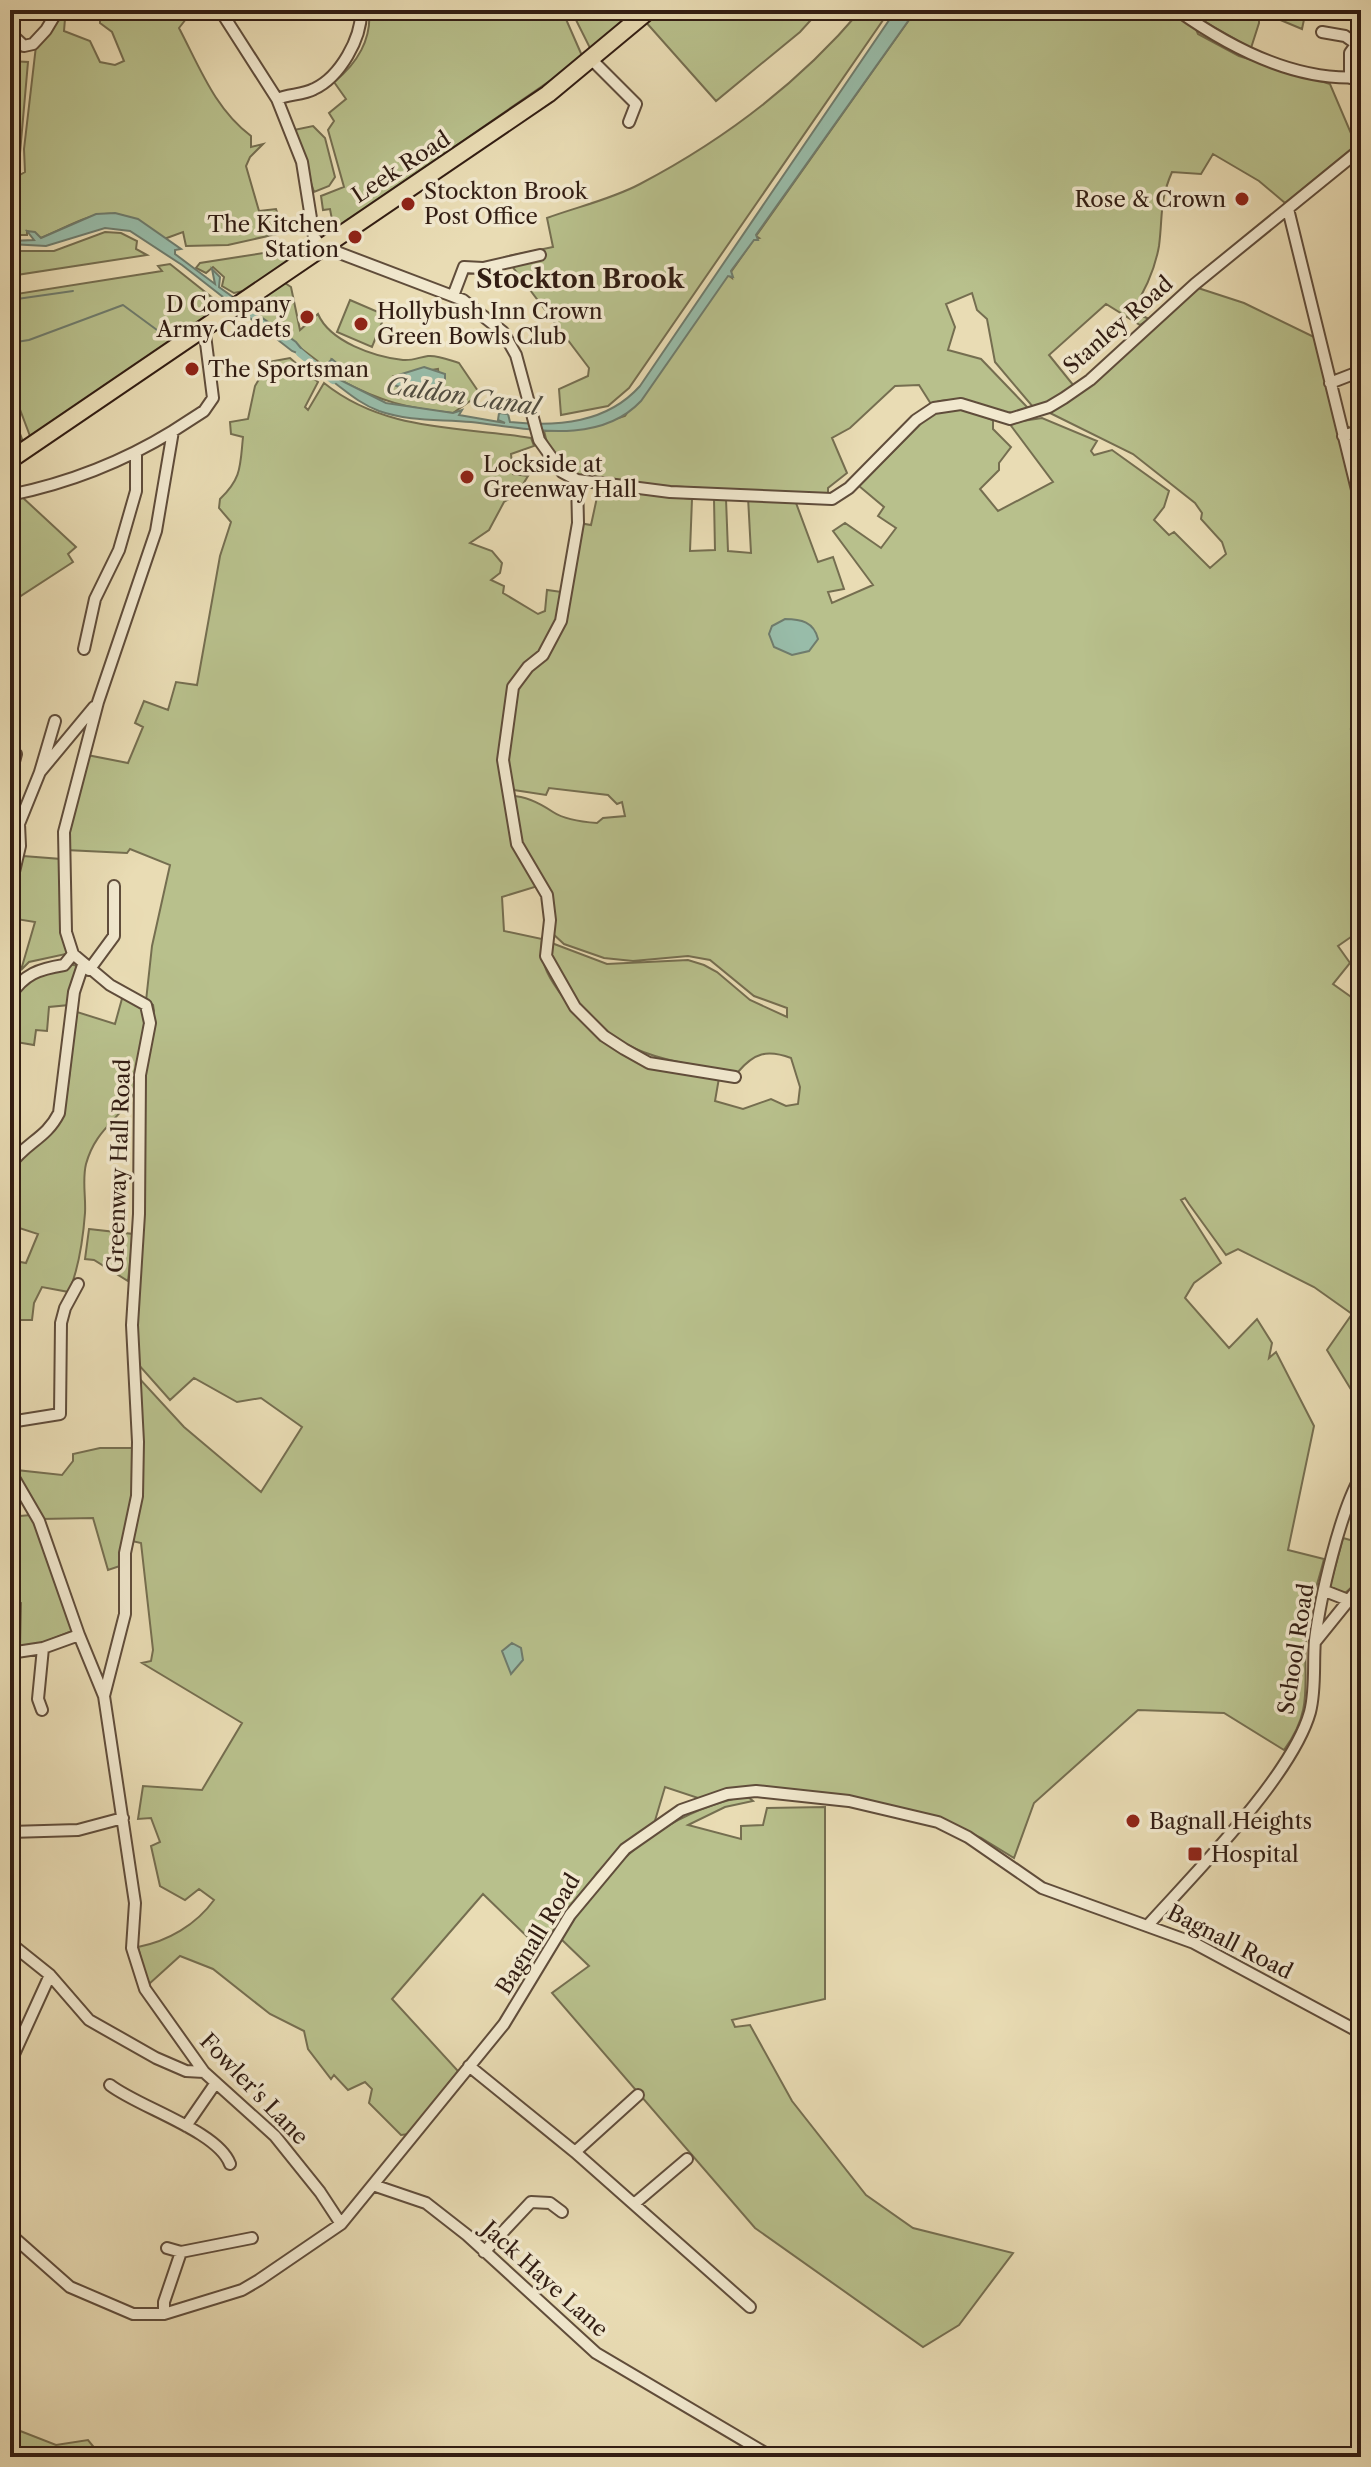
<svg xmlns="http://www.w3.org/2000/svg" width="1371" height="2467" font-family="'Libre Caslon Text',serif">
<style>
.green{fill:#b8c08c;stroke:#756e50;stroke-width:2;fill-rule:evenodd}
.water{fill:#98bca9;stroke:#6f7c6d;stroke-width:2}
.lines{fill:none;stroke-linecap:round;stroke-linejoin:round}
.stream{stroke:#6f7c6d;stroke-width:2}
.canal{stroke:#98bca9;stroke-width:8}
.minor-casing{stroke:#604d3b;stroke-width:14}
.highway-casing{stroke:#321d13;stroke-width:20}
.minor{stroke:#f1e8ce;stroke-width:10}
.highway{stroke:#e9dcb4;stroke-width:16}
.poi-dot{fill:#8f2418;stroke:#f1e8ce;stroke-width:3}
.labels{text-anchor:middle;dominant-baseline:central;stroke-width:7;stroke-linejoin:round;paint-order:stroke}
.street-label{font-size:22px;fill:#321d13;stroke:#f1e8ce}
.poi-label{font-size:22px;fill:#321d13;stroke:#f1e8ce;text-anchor:start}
.water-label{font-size:24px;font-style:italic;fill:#514d40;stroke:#f1e8ce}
.quarter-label{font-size:26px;font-weight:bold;fill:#321d13;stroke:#f1e8ce}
</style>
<rect width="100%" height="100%" fill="#e9dcb4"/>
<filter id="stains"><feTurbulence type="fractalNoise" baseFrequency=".0025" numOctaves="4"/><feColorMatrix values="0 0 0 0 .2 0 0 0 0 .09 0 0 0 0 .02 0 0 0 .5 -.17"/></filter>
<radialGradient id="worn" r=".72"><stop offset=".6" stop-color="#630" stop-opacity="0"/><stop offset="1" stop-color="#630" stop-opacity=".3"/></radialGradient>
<path class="green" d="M63,10h13l-11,9 -1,12 26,10 10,21 15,3 9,-4 -12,-29 -12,-9v-13h93l-14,18c21,40 36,81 72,108v11l12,-3 -13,13 -4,9 13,45 17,-2 4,12 11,1 8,7 -71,16 -42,1 -3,-14 -19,7c-52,-41 -68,-25 -123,-1l-14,-7v4h-17v-174l18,1 -10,114 7,-4 -1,-23 12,-103 9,-7z
M369,10h193l21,48 -249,172 -4,-21 -7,1 -2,-14 23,-9 -16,-57 6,-9 -5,-8 17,-14 -12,-17c23,-18 38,-43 35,-72z
M571,10h68l-47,42z
M654,10h166l-20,22 -84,69 -72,-81z
M861,10h29l-261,378 -21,18 -47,9 -2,-26 29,-13 1,-8 -84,-111 48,-10 -6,-29c30,-11 65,-19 93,-34 84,-44 160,-102 221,-174z
M916,10h254l25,17 3,7 41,22 91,28 26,61 -71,58 -26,-22 -46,-27 -12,20 -29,-2c-13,30 -9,43 -13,74 -4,23 -14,45 -27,65l17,8 -9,6 -34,-21 -57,51 25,31 -30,19 -11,2 -38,-45 -8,-43 -10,-9 -5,-17 -26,11 9,23 -7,23 33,9 48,50c-30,20 -64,-21 -98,-5l-12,-19 -24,1 -45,42 -18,10 15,35 -19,15v7l-231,-13c-26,-8 -48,-23 -53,-51l44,-3 37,-12 103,-141 4,3 -1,-6 23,-33 5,-1 -3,-2z
M1184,10h122l-4,19 -43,-18v12l-8,25z
M313,126l12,12 10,39 -6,9 -15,6 -20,-62z
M105,232l16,1 16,8 -1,8 11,6 -137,21v-25h44z
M302,247l-1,5 -53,38 -14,3 -12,-7 2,-9 -11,-10 -7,6 -10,-5 4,-5z
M170,264l49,39 -7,11 -182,122 -20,-53v-88l152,-24 -4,-5z
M282,281l9,6 9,43 18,-16c12,28 57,43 85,46 9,1 17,-3 25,-4 10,-1 21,4 31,7l21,31 -27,19c-46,-5 -72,-11 -113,-33v-14l-8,-6 4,15 -91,-69zM438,369l2,17 -18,2 -27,-12z
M1198,288l46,15 70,34 47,191v192l-10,9 10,8v193l-23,16 12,17 -17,21 28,20v402l-34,-56 25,-36 -38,-27 -76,-38 -12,6 -37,-51 -4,-6 -4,2 40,63 -27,20 -9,15 44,50 28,-29 15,24 -3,15 7,-6 38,74 -26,124 36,9c-6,25 -17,53 -18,79 -3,45 8,72 -22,112l-60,-37 -86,-3 -104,93 -20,55 -33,-20 -40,-18 -43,-12 -128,-21 -35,2 -34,10 -36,-12 -11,37 -31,23 -26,26 -55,78 -59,-57 -91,105 66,72 -49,63 -8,1 -32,-32 3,-14 -7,-7 -17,8 -14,-15 -3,4 -23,-30 -4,-18 -34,-17 -57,-45 -33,-13 -32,29 -10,-38c30,-6 58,-22 76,-47l-15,-11 -14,11 -25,-14 -9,-40 9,-4 -9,-24 -13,1 5,-33 59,4 40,-67 -100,-60 9,-2 2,-11 -12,-107 -9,-2 9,-59 -2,-104 45,49 77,65 41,-65 -41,-29 -24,4 -43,-24 -24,22 -33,-37 6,-301 11,-51 -1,-6 -7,-4 6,-55 18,-81 -40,-16 -3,4 -61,-3 5,-41 16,-54 41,8 15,-36 -8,-4 9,-22 24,9 8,-28 21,3 23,-129 11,-34 -12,-14 1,-9c22,-21 20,-33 23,-62l-12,-3 -1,-12 18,-3 7,-33 14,-24 21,-4 28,24 -13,25 3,3 16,-27c61,49 134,43 207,55l3,8 -23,8 2,20 15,2 -11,18 -13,8 -15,28 -19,13 22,8 10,12 -2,10 -9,7 13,6 -1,7 35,21 7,-3 2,-21 15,2 -6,33 -8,17 -38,42 -9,82 13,81 24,39 -36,11 2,34 38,8c-3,26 9,42 23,61 44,59 85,68 154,78l-4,23 28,8 28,-10 15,7 12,-2 2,-17 -9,-29c-24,-9 -37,-5 -53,14 -75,-12 -126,-15 -171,-85 -8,-13 -19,-29 -18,-45l58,22 81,-4 16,5 13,7 33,28 37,17v-9l-33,-12 -44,-36 -22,-4 -55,5 -29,-3 -40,-14 -12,-11 -5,-48 -25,-36 -10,-53c15,0 29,8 41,16 12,8 30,10 44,11l6,-5 22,-2 -3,-14 -5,2 -9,-9 -59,-7 -3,7 -32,-5 -5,-8 -2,-28 5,-21 3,-44 15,-22 16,-13 17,-29 16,-102 12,2 8,-37 93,11 -2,52 25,-1 -1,-51h12l2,52 23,2 -3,-56 48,6 22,59 15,-5 11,32 -16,3 4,11 41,-18 -40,-54 12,-8 36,25 15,-20 -18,-12 6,-9 -25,-21 74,-75 24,-4 36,13v9l18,18 -12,16v7l-19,19 18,22 55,-29 -44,-59 33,-5 55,23 -6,10 3,4 18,-5 57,41 -5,16 -10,13 15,15 5,-3 36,36 16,-14 -4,-12 -21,-23 1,-6 -7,-10 -62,-49 -83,-41 44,-31z
M350,300l35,15 -13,32 -35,-15z
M10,406l13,36 -7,6 -6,-3z
M21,496l55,51 -8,7 5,8 -57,37 -6,-9v-92z
M23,856l38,3 -1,50 7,40 -1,5 -37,8 -8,8 14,-48 -25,-4v-18z
M69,964l9,2 -9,39 -20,2 -2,24 -11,-1 -2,15 -24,-4v-20l8,-35 12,-9z
M123,995l20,11 5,8c-6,18 -9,71 -14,79 -15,28 -38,35 -48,71 -4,16 0,33 -1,49 -2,27 -6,54 -16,79l-27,-5 -8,16 -2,17h-22v-60l16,3 12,-29 -28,-9c0,-15 -5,-41 1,-56 11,-24 39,-27 49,-53 13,-34 10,-69 14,-105l41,13z
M89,1229l44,5 -5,47 -34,-21 -9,-1z
M100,1448h34l-2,45 -12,73 -12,4 -15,-52 -52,1 -25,-49 46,5 11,-14v-7z
M31,1515l31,79 10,37 -37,15 -15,2 1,-45 -11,-3v-42l10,-42z
M1343,1538l18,5v36l-17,15 -14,-8z
M747,1796l6,5 -28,6 -37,18 53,14v-13l22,-1 4,-17 58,-1v192l-93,21 3,7 15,-2 42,76 74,94 47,33 100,25 -54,72 -36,22 -168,-119 -203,-235 37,-27 -29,-28c12,-11 17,-28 28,-41 42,-52 92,-88 159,-101z
M10,2427l46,18 32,-5 14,17h-92z"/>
<path class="water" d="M896,10h20l-160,225 2,5h-4l-23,31 2,6 -5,-1 -87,125c-43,46 -115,27 -170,21 -31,-3 -61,0 -92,-11 -21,-8 -34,-21 -51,-33l8,-1 -7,-15 3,-3 8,7v14l46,23 67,10 9,-3 -3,5 46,8 -7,-3 1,-7 9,1 2,8c48,5 97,1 130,-36z
M115,213l23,6 43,30 -6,1v4l40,30 -3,-15 8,8 -1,10 77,55 13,16 -17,-7 -110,-86 -52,-34 -25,-3 -59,18 -36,-2v-3l24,-1 -7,-9 8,1 6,6 55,-24z
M424,367l21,7v7c-8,8 -43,8 -51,4l1,-9z
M785,619c16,0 29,3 33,20l-9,12 -17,4 -18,-8 -5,-13 3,-8z
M512,1643l9,5 2,12 -12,14 -9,-23z"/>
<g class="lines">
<path class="stream" d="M10,300l63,-9
M10,343l19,-3 94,-35 34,25 25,-1"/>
<path class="canal" d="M300,353l33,27"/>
<g class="minor-casing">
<path id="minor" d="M220,10l57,89 25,63 12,75 7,9 142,54 40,32 13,23 23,85 23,32 15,8 93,12 162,7 17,-11 67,-68 18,-12 27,-4 49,15 39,-12 15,-9 26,-18 105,-96 166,-135
M1177,10c52,37 118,72 184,67
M1322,32l23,4 10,7
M10,33l14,13 9,-2 13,-14 12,-20
M591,59l45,45 -7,18
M1350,78v-25l11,-15
M277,99c12,-5 26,-4 37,-10 26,-12 48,-51 47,-79
M1288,209l73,297
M453,296l11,-29 19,1 57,-13
M1330,383l31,-12
M1343,436l18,-6
M577,480l1,43 -17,98 -18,34 -15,12 -15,20 -10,73 14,84 30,51 3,25 -4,36 29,51 29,29 20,13 25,14 86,14
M10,495c59,-12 111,-32 163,-64
M10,597v10
M84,649l11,-50 24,-49 17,-59v-39
M40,772l15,-51
M10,777l6,-23
M10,889l10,-43 -1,-22 21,-52 54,-65
M89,970l25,-34v-50
M10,996c14,-22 29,-27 54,-31l9,-11
M10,1165c16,-23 36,-26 49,-52l15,-121 9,-27
M10,1422l50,-8 1,-91 4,-15 13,-24
M10,1471l29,50 40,114
M1325,1591l23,9
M1315,1642l46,-57
M10,1653l33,-5 36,-13 25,61 31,207 -3,45 13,41 59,83 71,64 45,56 21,32
M104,1696l21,-82v-61l12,-57 1,-54 -6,-117 7,-111 1,-139 10,-52 -4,-18 -36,-20 -37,-31 -7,-22 -2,-100 34,-130 58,-171 17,-100 31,-20 9,-13 -9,-71
M42,1710l-4,-11 5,-51
M10,1832l68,-2 45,-12
M1149,1924c46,-51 143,-148 161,-212 6,-23 3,-49 5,-72 5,-41 25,-129 46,-164
M10,1943l40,32 39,45 67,38 30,13 18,1
M10,2063l40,-88
M469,2066l106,86 175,155
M110,2085c28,22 108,46 120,79
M186,2126l29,-42
M575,2152l63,-57
M373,2185l53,18 41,32 129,118 176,104
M634,2204l53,-45
M10,2234l60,53 63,27h31l78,-24 17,-10 82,-56 163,-200 66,-109 55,-66 56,-39 46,-16 29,-3 93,10 89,21 30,15 74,51 152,55 167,90
M167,2248l14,4 71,-14
M484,2252l47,-50 19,1 12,9
M164,2314v-12l17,-50"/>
</g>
<g class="highway-casing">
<path id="highway" d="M10,460l538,-366 101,-84"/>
</g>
<use href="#minor" class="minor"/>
<use href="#highway" class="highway"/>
</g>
<g class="poi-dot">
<circle cx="1242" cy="199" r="8"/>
<circle cx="408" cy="204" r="8"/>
<circle cx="355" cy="237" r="8"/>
<circle cx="307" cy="317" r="8"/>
<circle cx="361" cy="324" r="8"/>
<circle cx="192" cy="369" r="8"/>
<circle cx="467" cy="477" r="8"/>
<circle cx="1133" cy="1821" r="8"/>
<rect x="1187" y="1846" width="16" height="16" rx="4"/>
</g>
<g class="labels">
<g class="street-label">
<text transform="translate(401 167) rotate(-33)">Leek Road</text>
<text transform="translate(1118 325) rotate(-41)">Stanley Road</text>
<text transform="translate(119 1166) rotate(-88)">Greenway Hall Road</text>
<text transform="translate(1296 1649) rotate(-81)">School Road</text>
<text transform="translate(538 1934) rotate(-58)">Bagnall Road</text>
<text transform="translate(1230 1942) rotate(27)">Bagnall Road</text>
<text transform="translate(254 2089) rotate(46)">Fowler's Lane</text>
<text transform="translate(545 2279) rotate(42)">Jack Haye Lane</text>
</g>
<g class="poi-label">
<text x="424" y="191">Stockton Brook<tspan x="424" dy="25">Post Office</tspan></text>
<text x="1226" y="199" text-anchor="end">Rose &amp; Crown</text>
<text x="339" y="224" text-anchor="end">The Kitchen<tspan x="339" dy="25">Station</tspan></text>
<text x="291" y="304" text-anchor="end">D Company<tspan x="291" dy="25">Army Cadets</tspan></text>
<text x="377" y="311">Hollybush Inn Crown<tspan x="377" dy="25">Green Bowls Club</tspan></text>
<text x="208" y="369">The Sportsman</text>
<text x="483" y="464">Lockside at<tspan x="483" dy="25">Greenway Hall</tspan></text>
<text x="1149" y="1821">Bagnall Heights</text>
<text x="1211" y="1854">Hospital</text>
</g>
<g class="water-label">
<text transform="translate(463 396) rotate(8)">Caldon Canal</text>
</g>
<g class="quarter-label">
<text x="580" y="279">Stockton Brook</text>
</g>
</g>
<rect width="1371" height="2467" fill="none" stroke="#e9dcb4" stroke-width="40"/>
<rect x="12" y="12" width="1347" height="2443" fill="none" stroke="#321d13" stroke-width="4"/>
<rect x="20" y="20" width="1331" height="2427" fill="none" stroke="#321d13" stroke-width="2"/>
<rect width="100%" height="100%" filter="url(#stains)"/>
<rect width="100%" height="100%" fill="url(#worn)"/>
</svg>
